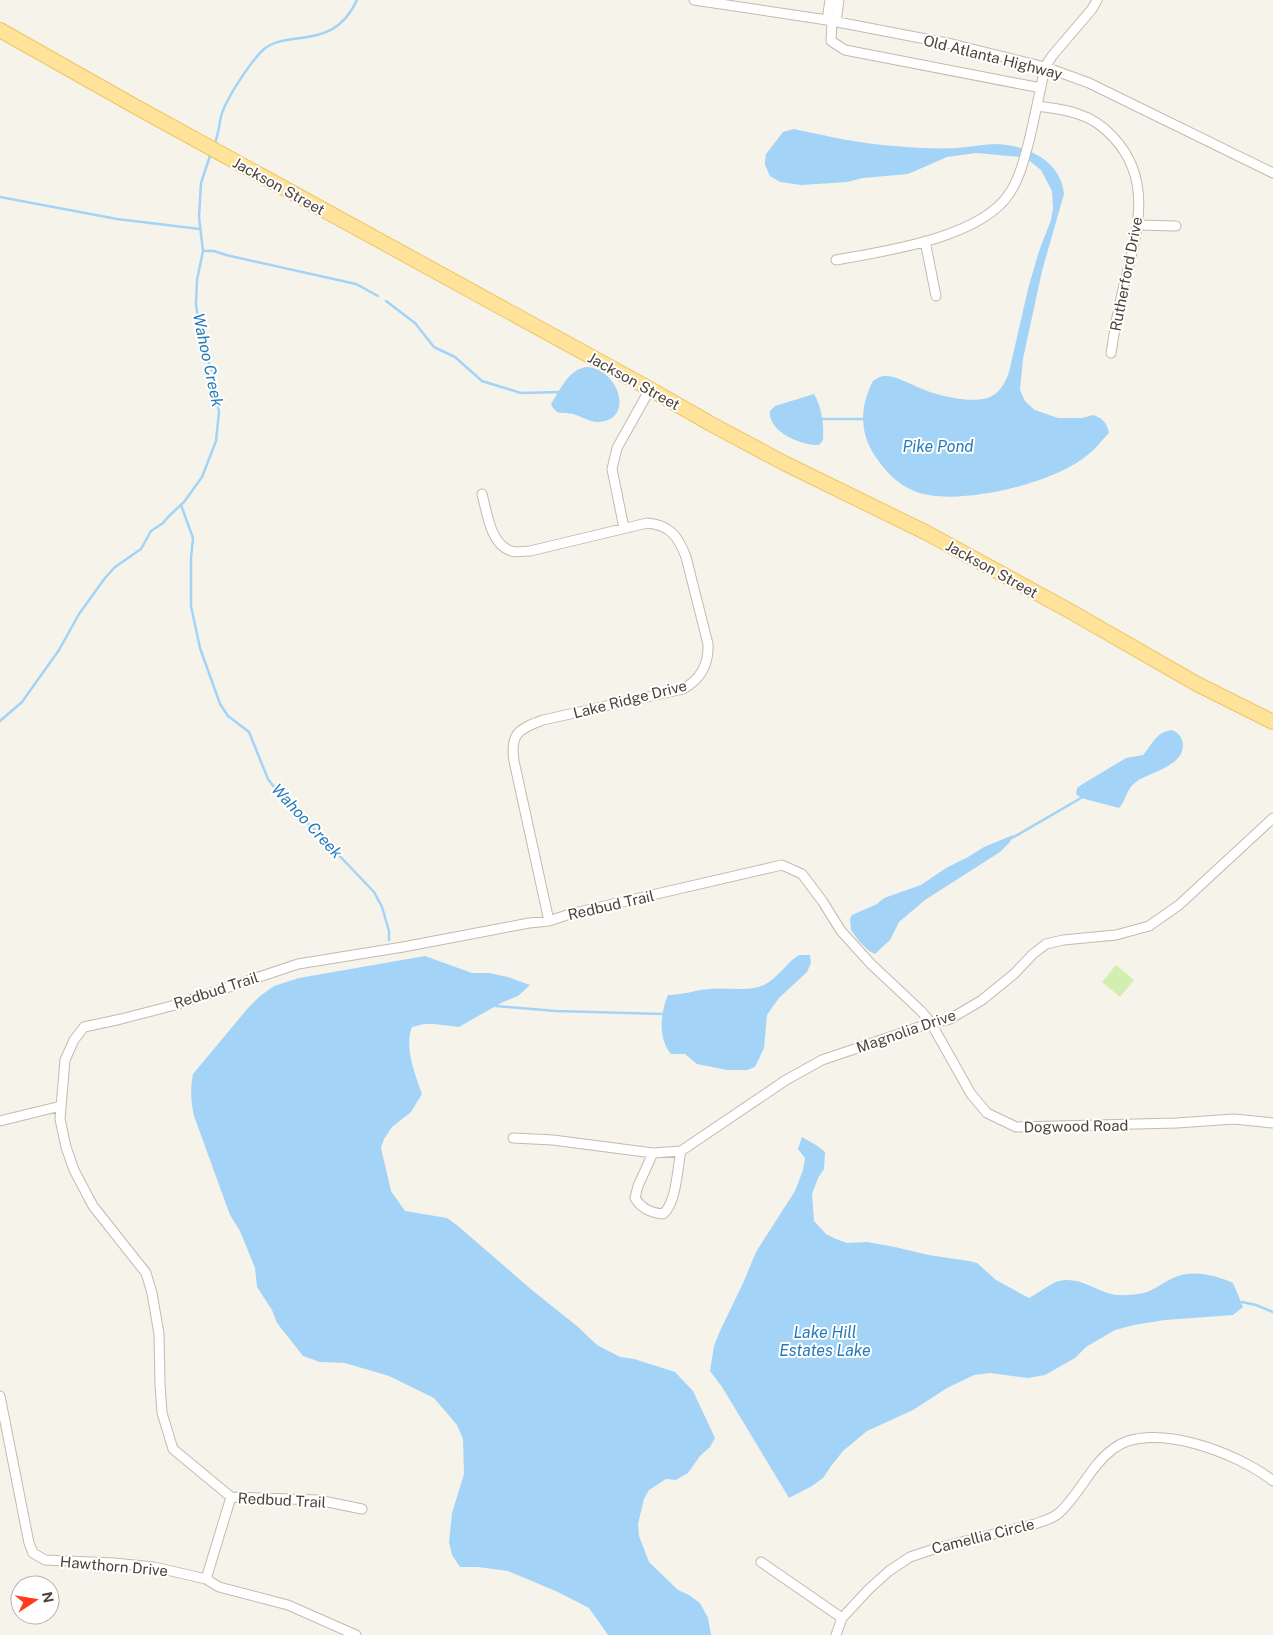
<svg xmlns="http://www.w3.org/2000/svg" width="1273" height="1635" font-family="'Public Sans',sans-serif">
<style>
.green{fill:#d2eeb0}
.water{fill:#a3d4f7}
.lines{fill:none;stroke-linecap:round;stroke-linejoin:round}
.stream{stroke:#a3d4f7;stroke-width:2.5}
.street-casing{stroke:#c3bbac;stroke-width:11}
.primary-casing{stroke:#efc560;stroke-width:16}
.street{stroke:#fff;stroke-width:9}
.primary{stroke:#ffe39b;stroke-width:14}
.labels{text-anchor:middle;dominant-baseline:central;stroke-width:4;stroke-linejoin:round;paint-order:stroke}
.street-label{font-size:15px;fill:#4c4437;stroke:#fff}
.water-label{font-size:16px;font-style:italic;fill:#247aba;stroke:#fff}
</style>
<rect width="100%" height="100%" fill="#f6f3eb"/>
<path class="green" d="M1116,965l18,15 -14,17 -18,-15z"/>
<path class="water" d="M794,129c33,7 67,15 101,17 20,2 41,3 61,2 14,-1 28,-4 42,-4 30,2 63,17 66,50l-22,77 -19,88 -3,31 5,11 4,4 6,5 23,8h24l11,-3c10,3 14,8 16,18 -8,8 -15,18 -24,24 -34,27 -130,51 -171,34 -17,-7 -29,-20 -39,-35 -16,-24 -15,-50 -2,-75 5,-3 9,-6 15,-5 10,1 22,8 32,12 13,6 27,9 41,11 25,3 39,-1 48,-27l19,-83 11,-38 12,-31 2,-12 -1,-17 -11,-21 -14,-11 -5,-2 -46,-4 -29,4 -39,17 -45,4 -16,4 -46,3 -21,-3 -10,-6 -5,-11v-5l1,-6 17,-22z
M586,367c33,1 49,53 13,55 -8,1 -18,-6 -26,-8 -10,-2 -17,2 -22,-10 10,-15 16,-33 35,-37z
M814,394c8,14 10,30 9,46l-4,5c-17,1 -52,-14 -49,-34l5,-5z
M1172,730c7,3 10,7 11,15 0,22 -34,27 -47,37 -10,7 -10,19 -17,26l-38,-10 -5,-4 1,-6 4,-3 45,-27 17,-3c10,-11 12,-23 29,-25z
M1013,835l-3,7 -10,10 -75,48 -26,22 -9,18 -15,14 -6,-3 -10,-10 -8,-11 -1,-11 2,-4 25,-11 7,-6 37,-13 25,-17 22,-11 16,-10z
M799,955h11l1,8 -4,9 -28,26 -12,17 -3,33 -9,19 -8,3h-20l-30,-6 -12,-10h-14c-13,-15 -11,-41 -3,-59 15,0 27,-5 42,-6 17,-2 38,3 54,-4 14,-7 22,-22 35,-30z
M425,956l47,17h17l19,4 22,8 -12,11 -17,7 -42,24 -25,-3h-10l-12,3c-8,20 3,47 10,67l-11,18 -19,15 -8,12 -3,9 10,43 14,20 42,7 11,8 75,65 44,35 20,19 23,12 14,2 41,13 18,19 22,47 -5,9 -10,9 -12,17 -12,7 -10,-1 -17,11 -5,9 -6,25 1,12 10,26 29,28 11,5 11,8 8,15 3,17h-103l-19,-27 -31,-16 -50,-21 -30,-4h-18l-8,-12 -3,-13 3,-29 12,-39 -1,-35 -6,-14 -23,-27 -45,-22 -44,-13 -25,-1 -17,-6 -26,-33 -5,-13 -15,-23 -2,-19 -15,-37 -10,-16 -36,-99c-3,-14 -4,-27 -1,-42l55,-66 12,-12 14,-10 25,-8z
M802,1137l14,8 9,7 -1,17 -6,9 -6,16 2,27 12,13 10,5 11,4 20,-1 28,5 34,8 40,6 8,2 19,17 33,18c9,-5 18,-12 27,-16 21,-7 36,7 55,12 8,2 19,1 27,0 13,-1 24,-11 35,-16 19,-9 42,-3 60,5l10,24 -10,8 -68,5 -31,5 -19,5 -29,17 -11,11 -30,17 -17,3 -38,-5 -16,2 -27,13 -34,22 -46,21 -24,20 -12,15 -8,12 -11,8 -23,12 -67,-111 -12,-16 4,-25 6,-15 24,-50 12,-29 39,-61 8,-21 2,-12 -7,-9z"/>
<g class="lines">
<path class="stream" d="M215,143c4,-11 4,-20 7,-30 6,-17 29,-52 42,-64 7,-6 20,-9 29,-10 31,-3 50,-9 64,-39
M0,197l117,22 83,10
M203,251h11l12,4 130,29 22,12
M386,301l29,22 19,24 21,10 27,24 39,12 38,-1
M822,419h41
M181,505l12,33 -2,20v48l9,42 20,56 8,12 21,16 19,47 19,25 27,25 60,63 8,15 7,24v9
M0,721l22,-19 37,-52 20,-36 26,-36 10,-11 26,-18 10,-18 12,-8 6,-7 15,-14 18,-25 14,-36 3,-29 -7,-40 -11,-32 -5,-36 1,-24 6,-29 -4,-34 2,-34 9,-27
M1012,838l69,-40
M496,1006l60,5 107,3
M1242,1302l14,3 17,7"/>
<g class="street-casing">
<path id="street" d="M694,0l133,20 125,24 93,23 44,16 184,90
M827,20l3,-20
M832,22l-1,19 14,9 196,38
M836,22l3,-22
M1037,106c13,2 28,3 41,8 13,4 26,13 35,23 42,44 23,99 10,152 -5,21 -9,42 -12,64
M1138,225l38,1
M925,241l11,55
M836,260c49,-9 144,-22 173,-66 11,-16 15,-35 20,-53 6,-25 11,-50 16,-74l7,-11 40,-47 5,-9
M482,494c5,18 8,50 29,57 5,2 14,0 19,0l117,-28c23,2 31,13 39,34l22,87c1,20 -7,35 -25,45l-140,31c-25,9 -33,14 -29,41l35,160
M624,528l-12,-59 5,-21 33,-59
M0,1121l61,-15
M513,1138l40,2 100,13 28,-2 105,-71 36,-20 109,-37 19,-4 32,-19 32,-26 19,-20 13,-10 17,-4 53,-5 33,-9 30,-21 94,-87
M653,1153l-15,33 -3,12c6,10 16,15 28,16 14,-12 14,-45 18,-63
M0,1396l29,147 4,10 12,7 69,3 40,4 52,12 13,8 69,18 68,30
M362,1509l-44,-9 -87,-3 -58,-48 -11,-36 -2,-29 -1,-50 -7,-41 -6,-20 -53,-67 -19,-36 -8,-23 -6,-28 5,-59 9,-20 10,-13 37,-8 54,-14 123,-41 105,-17 126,-24 20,-2 21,-7 212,-49 20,9 21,28 18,29 30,33 50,47 10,12 40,71 16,19 29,14 161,-4 57,-4 39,4
M761,1562l81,56
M206,1579l25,-82
M836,1635l6,-17 27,-29 20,-18 21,-14 27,-9 98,-24c8,-3 17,-5 24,-11 21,-19 31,-47 54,-64 38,-30 127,5 160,32"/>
</g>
<g class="primary-casing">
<path id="primary" d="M0,30l138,78 512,281 61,35 73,39 143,70 141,77 129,74 76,38"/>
</g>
<use href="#street" class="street"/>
<use href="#primary" class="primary"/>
</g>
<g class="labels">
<g class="street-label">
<text transform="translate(993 57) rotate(14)">Old Atlanta Highway</text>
<text transform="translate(279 186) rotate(29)">Jackson Street</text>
<text transform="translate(1126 274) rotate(-79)">Rutherford Drive</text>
<text transform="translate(634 381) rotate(29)">Jackson Street</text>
<text transform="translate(992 569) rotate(29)">Jackson Street</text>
<text transform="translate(630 699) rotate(-14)">Lake Ridge Drive</text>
<text transform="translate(611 905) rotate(-13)">Redbud Trail</text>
<text transform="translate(216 990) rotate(-18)">Redbud Trail</text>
<text transform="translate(906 1031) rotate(-19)">Magnolia Drive</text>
<text transform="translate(1076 1126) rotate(-1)">Dogwood Road</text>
<text transform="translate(282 1500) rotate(3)">Redbud Trail</text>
<text transform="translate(983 1536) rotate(-14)">Camellia Circle</text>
<text transform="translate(114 1566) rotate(5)">Hawthorn Drive</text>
</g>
<g class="water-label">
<text transform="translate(208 360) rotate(78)">Wahoo Creek</text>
<text x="938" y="446">Pike Pond</text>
<text transform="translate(307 821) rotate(47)">Wahoo Creek</text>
<text x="825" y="1332">Lake Hill<tspan x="825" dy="18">Estates Lake</tspan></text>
</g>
</g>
<g transform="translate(35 1600) rotate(78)"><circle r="24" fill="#ffffff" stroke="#b7b4af"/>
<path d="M0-4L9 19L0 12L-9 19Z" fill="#ff3d19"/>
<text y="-8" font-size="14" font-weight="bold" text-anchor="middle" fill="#4c4437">N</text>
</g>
</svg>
